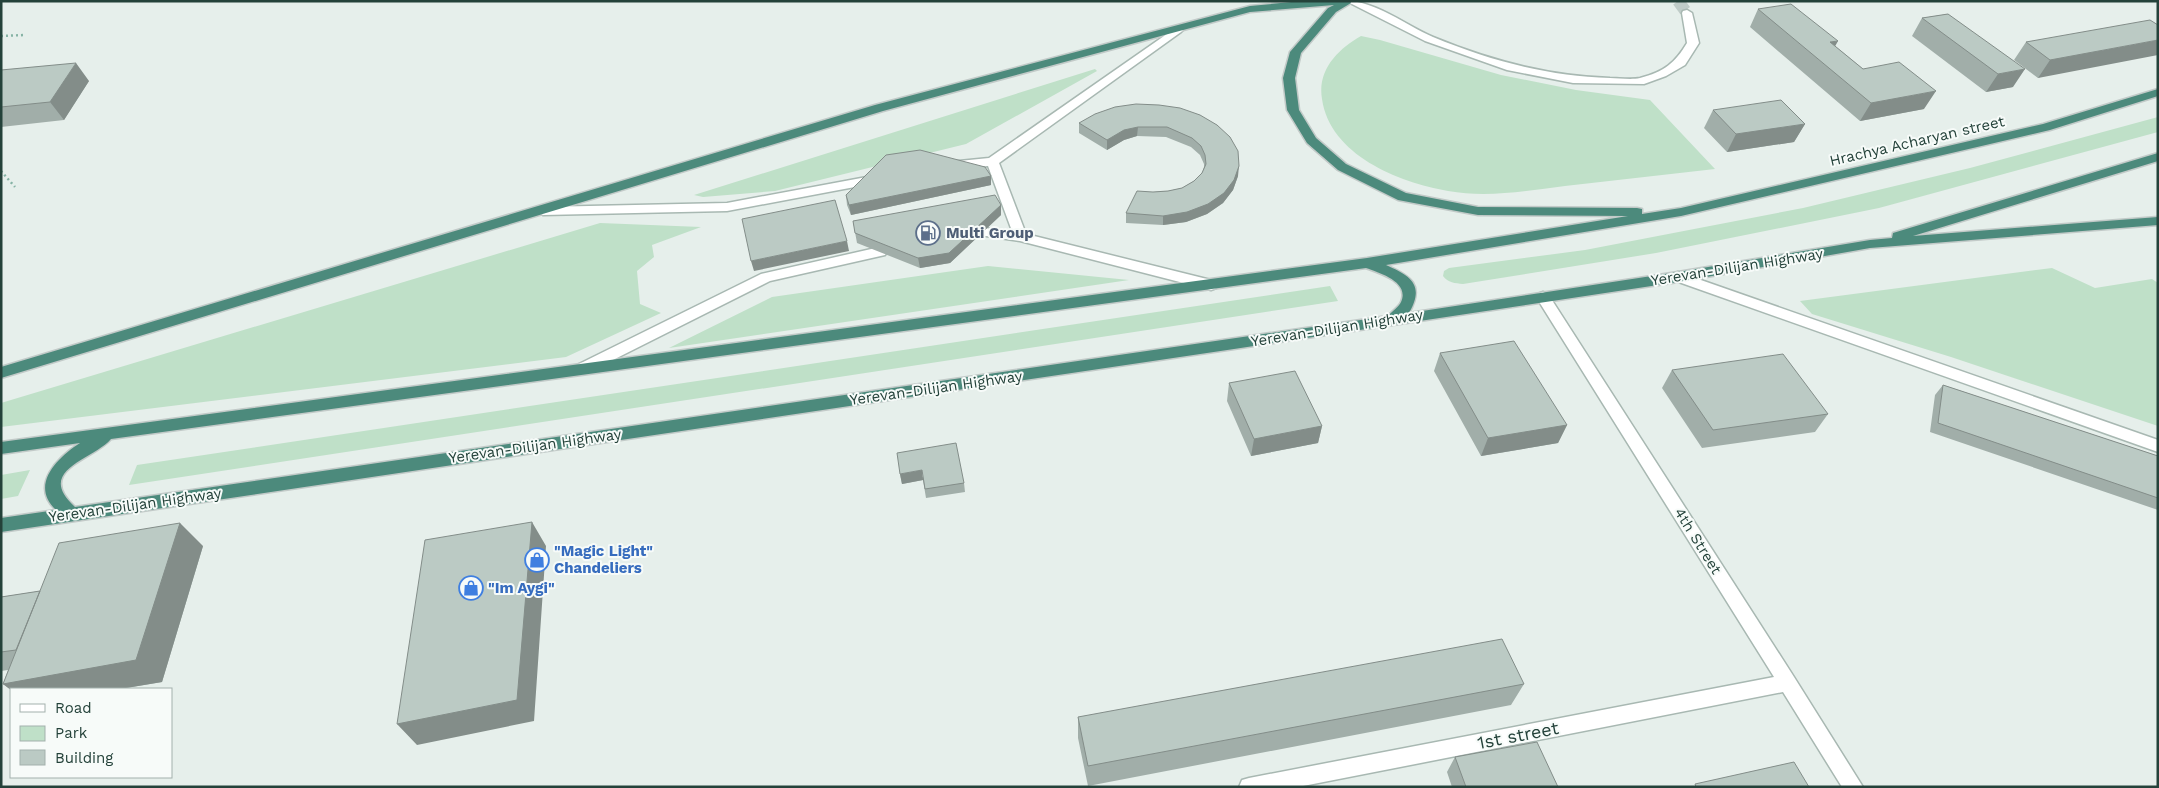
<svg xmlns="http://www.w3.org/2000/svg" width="2159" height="788" font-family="'Work Sans',sans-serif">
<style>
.green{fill:#bfe0c8}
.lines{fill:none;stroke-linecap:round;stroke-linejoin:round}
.minor-tunnel{stroke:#bfccc8;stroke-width:12;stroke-dasharray:12 6;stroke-linecap:butt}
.service-casing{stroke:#a8b8b2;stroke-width:3}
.minor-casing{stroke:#a8b8b2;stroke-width:3}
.trunk-casing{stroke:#c2cac8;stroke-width:3}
.path{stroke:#86b3a5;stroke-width:2.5;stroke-dasharray:2 3;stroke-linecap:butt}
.service{fill:#fff;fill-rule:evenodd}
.minor{fill:#fff;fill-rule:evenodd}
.trunk{fill:#4c8a7c;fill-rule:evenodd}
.wall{fill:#a1aea9}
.shaded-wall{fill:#838d89}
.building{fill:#bbcac4;stroke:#838d89}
.labels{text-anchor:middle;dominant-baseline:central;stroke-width:4;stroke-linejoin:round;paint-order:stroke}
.street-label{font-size:15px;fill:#24423a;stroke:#f7fbf9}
.service-label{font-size:15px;font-weight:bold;fill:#4e5e75;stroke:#f7fbf9;text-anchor:start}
.shop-label{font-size:15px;font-weight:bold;fill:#366cbe;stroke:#f7fbf9;text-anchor:start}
.near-street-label{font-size:18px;fill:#24423a;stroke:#f7fbf9}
</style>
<rect width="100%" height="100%" fill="#e6efeb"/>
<path class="green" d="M1361,36l19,4 121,35 75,15 74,10 65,69c-50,6 -100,11 -150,17 -39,5 -78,12 -117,5 -50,-9 -118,-36 -126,-92 -5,-29 16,-50 39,-63z
M1095,69l2,2 -131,73 -191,47 -72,6 -9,-2z
M2158,117v15l-279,76 -223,45 -193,31c-8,-1 -15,-1 -20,-8l1,-5 5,-3 136,-18 218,-42 167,-40z
M600,223l101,4 -49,18 2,12 -17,14 3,33 21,9 -95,44 -565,70v-24z
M988,266l141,14 -460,68 103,-51z
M2052,268l43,20 57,-9 6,4v143l-207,-69 -139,-43 -12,-13z
M1330,286l8,15 -1209,184 8,-20z
M30,470l-12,26 -17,3v-24z"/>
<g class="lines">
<path class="minor-tunnel" d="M1678,1l9,12"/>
<g class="service-casing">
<path id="service" d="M1177,27l4,1 2,2 -2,2 -182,131 27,71 185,46 5,2 2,3 -2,3 -5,2 -191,-49 -41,-6 -2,-3 2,-3 5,-1 28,3 -24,-65 -35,3 -4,-1 -2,-3 2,-3 40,-4z
M872,176l4,1 2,3 -2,3 -149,28 -184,4 -7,-4 7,-4 184,-4z
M880,247l5,2 2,3 -2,3 -115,26 -181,91 -5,1 -5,-1 -2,-4 2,-4 182,-90z
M1678,272l480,168v12l-485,-172 -2,-3 2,-3z"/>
</g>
<g class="minor-casing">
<path id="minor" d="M1346,1c30,0 59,24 87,36 58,24 115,39 177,41 9,0 21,2 30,0 24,-6 35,-15 47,-35l-5,-30 1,-2 4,-1 5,3 7,30 -14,22 -19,11 -22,8 -71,-1 -66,-13 -82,-29z
M1543,292l5,2 246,383 69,110h-21l-59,-95 -485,95h-59l3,-7 7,-2 525,-101 -236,-377 -2,-3 2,-3z"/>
</g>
<g class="trunk-casing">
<path id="trunk" d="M1302,1h48l1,2 -15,9 -35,41 -6,25 4,32 17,28 30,26 60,29 72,14 159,1 5,1v5l39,-6 362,-84 115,-35v7l-108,34 -369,86 -295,49c25,11 39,20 23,48l269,-41 192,-32 22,-2 1,-5 265,-80v8l-245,75 245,-19v8l-288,23 -192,34 -444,67 -1233,183v-14l55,-8c-27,-25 2,-53 24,-67l-79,11v-12l1366,-184 261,-42 -150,-1 -80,-15 -60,-30 -31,-27 -20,-33 -4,-32 7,-26 38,-44 6,-3 -84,7 -367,99 -882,267v-11l874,-262 375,-99zM1366,268c14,5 44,14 35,34 -2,5 -9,9 -13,14l-1313,191c-41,-37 18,-47 36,-68z"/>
</g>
<path class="path" d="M1,36l24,-1
M1,171l14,16"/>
<use href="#service" class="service"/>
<use href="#minor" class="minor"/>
<use href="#trunk" class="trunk"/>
</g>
<path class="wall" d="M1758,9l77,37 28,23 61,40 -64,12 -110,-94z
M1948,14l65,73 -27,5 -74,-56 10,-18z
M2158,25l-120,53 -24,-18 12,-18z
M1,70l88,11 -25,39 -63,7z
M1159,105l79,71 -5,14 -10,13 -16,11 -21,8 -23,3 -37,-2v-10l27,-21 15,-1 14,-3 12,-7 8,-8 2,-6v-3l-4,-9 -9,-8 -25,-10 -29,-1 -13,4 -17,10 -28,-17v-10z
M1713,110l92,14 -11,18 -67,10 -23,-24z
M991,176v9l-140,30 -4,-10 -1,-10z
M1001,215l-51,48 -30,5 -63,-25 -4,-22z
M1440,353l127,72 -9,18 -77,13 -47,-85z
M1672,370l156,44 -13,18 -113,16 -40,-60z
M1229,383l93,43 -4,17 -67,13 -24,-55z
M1943,385l215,71v54l-228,-78 5,-37z
M900,474l64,9 1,9 -39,6 -3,-18 -21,4z
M203,546l-41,136 -42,7 -109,1 -8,-6 5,-14 -7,1v-74l39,-6z
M1524,684l-13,21 -423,81 -10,-48v-21z
M1455,757l103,30h-106l-5,-15z"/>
<path class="shaded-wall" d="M2158,40v15l-120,23 12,-18z
M1838,41l-10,18 2,-17z
M76,63l13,18 -25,39 -14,-18z
M2025,69l-12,18 -27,5 12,-18z
M1936,91l-12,18 -64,12 11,-18z
M1805,124l-11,18 -67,10 9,-18z
M1138,127l-1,9 -13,4 -17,10v-10l17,-10z
M1239,166l-1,10 -5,14 -10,13 -16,11 -21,8 -23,3v-9z
M991,176v9l-140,30 -2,-10z
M1001,205v10l-51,48 -30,5 -2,-10z
M847,241l2,10 -95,20 -3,-10z
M1567,425l-9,18 -77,13 7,-18z
M1322,426l-4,17 -67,13 3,-17z
M922,470l1,10 -21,4 -2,-10z
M532,522l14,24 -12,175 -117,24 -20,-21z
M180,523l23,23 -41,136 -42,7 -109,1 -8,-6z"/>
<path class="building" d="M1791,4l47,37 -8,1 33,27 36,-7 37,29 -65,12 -113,-94z
M1948,14l77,55 -27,5 -76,-56z
M2150,20l8,5v15l-108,20 -24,-18z
M76,63l-26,39 -49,5v-37z
M1781,100l24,24 -69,10 -23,-24z
M1136,104l23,1 21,3 20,7 17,10 13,12 8,14 1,15 -5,14 -10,13 -16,11 -21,8 -24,4 -37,-3 11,-22 16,1 15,-1 14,-3 12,-7 8,-8 4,-9 -1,-9 -4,-9 -9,-8 -25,-11h-29l-14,3 -17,10 -28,-17 16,-9 20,-7z
M920,150l65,17 6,9 -142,29 -3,-10 40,-40z
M995,195l6,10 -52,48 -31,5 -63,-25 -2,-12z
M835,200l12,41 -96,20 -9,-42z
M1514,341l53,84 -79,13 -48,-85z
M1783,354l45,60 -115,16 -41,-60z
M1295,371l27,55 -68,13 -25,-56z
M1943,385l215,71v42l-220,-75z
M956,443l8,40 -39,6 -3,-19 -22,4 -3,-21z
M532,522l-15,178 -120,24 28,-184z
M180,523l-44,137 -133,24 56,-141z
M40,591l-24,59 -15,2v-55z
M1502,639l22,45 -436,82 -10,-49z
M1537,742l21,45h-92l-11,-30z
M1794,762l15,25h-113l-1,-3z"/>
<defs>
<g id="fuel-ring" transform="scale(1.25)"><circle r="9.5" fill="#f7fbf9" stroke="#5c6f8a" stroke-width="1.5"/><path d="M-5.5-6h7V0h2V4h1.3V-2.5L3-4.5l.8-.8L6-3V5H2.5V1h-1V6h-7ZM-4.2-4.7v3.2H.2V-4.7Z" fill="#5c6f8a"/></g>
<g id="shop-ring" transform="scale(1.25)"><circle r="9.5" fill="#f7fbf9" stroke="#3f7fe0" stroke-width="1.5"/><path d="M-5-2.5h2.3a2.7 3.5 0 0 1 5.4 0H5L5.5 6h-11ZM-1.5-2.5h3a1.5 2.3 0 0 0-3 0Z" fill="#3f7fe0"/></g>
</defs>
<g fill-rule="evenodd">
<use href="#fuel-ring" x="928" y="233"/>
<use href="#shop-ring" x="537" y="560"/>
<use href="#shop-ring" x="471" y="588"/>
</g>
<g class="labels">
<g class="street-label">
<text transform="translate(1917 141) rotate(-13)">Hrachya Acharyan street</text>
<text transform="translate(1737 267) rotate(-9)">Yerevan-Dilijan Highway</text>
<text transform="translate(1337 328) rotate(-9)">Yerevan-Dilijan Highway</text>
<text transform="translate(936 388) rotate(-8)">Yerevan-Dilijan Highway</text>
<text transform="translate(535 446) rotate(-8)">Yerevan-Dilijan Highway</text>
<text transform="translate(135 505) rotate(-8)">Yerevan-Dilijan Highway</text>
<text transform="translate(1698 541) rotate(58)">4th Street</text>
</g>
<g class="service-label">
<text x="946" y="233">Multi Group</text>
</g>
<g class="shop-label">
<text x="554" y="551">"Magic Light"<tspan x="554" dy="17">Chandeliers</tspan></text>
<text x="488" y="588">"Im Aygi"</text>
</g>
<g class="near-street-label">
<text transform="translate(1518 735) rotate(-11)">1st street</text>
</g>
</g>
<rect width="2159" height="788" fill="none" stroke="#24423a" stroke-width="5"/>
<rect x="10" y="688" width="162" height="90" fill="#f7fbf9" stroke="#a3b1ad"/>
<rect x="20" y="704" width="25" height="8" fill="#ffffff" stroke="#a3b1ad"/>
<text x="55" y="713" font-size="15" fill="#24423a">Road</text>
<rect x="20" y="726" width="25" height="15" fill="#bfe0c8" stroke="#a3b1ad"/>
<text x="55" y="738" font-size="15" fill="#24423a">Park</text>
<rect x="20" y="750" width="25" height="15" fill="#bbcac4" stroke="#a3b1ad"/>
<text x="55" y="763" font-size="15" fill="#24423a">Building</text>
</svg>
